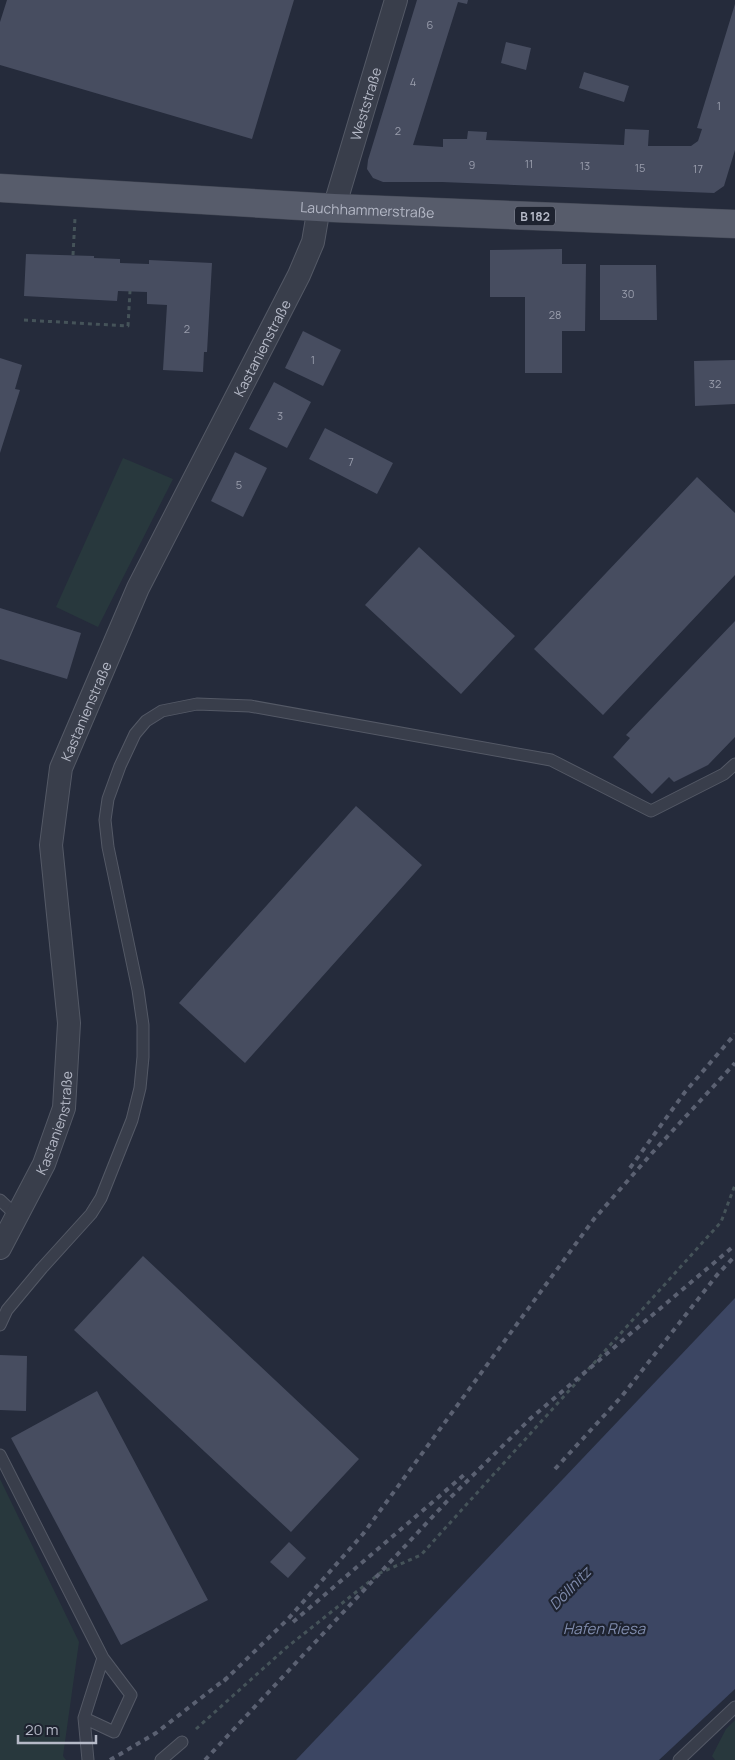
<svg xmlns="http://www.w3.org/2000/svg" width="735" height="1760" font-family="Manrope,sans-serif">
<style>
.green{fill:#28383d}
.water{fill:#3c4663}
.building{fill:#474d60}
.lines{fill:none;stroke-linecap:round;stroke-linejoin:round}
.lane-casing{stroke:#545966;stroke-width:13}
.street-casing{stroke:#545966;stroke-width:24}
.primary-casing{stroke:#424754;stroke-width:29}
.path{stroke:#455359;stroke-width:3;stroke-dasharray:4 4;stroke-linecap:butt}
.lane{stroke:#393e4b;stroke-width:11}
.street{stroke:#393e4b;stroke-width:22}
.primary{stroke:#575c6b;stroke-width:28}
.rail{stroke:#5b6172;stroke-width:4;stroke-dasharray:5 5;stroke-linecap:butt}
.labels{text-anchor:middle;dominant-baseline:central;stroke-width:4.5;stroke-linejoin:round;paint-order:stroke}
.number-label{font-size:11px;fill:#9a9ead}
.shield{fill:#1e2330;stroke:#888c9a;stroke-width:1}
.shield-label{font-size:12px;font-weight:bold;fill:#b5b9c7}
.street-label{font-size:14px;fill:#b5b9c7;stroke:#1e2330}
.water-label{font-size:15px;font-style:italic;fill:#7f8bac;stroke:#1e2330}
</style>
<rect width="100%" height="100%" fill="#252b3b"/>
<path class="green" d="M123,458l50,21 -75,148 -42,-20z
M0,1479l79,163 -16,114 3,4h-66z
M735,1720v40h-20l-3,-4 14,-27z"/>
<path class="water" d="M735,1298v391l-76,71h-363z"/>
<path class="building" d="M7,0h287l-42,139 -252,-74v-43z
M417,0h51l-1,4 -9,-2 -45,143 30,2v-8h24l1,-8 19,1 -1,8 138,5 1,-16 24,1 -1,16h43l7,-5 4,-12 -5,-1 38,-124v146l-11,36 -10,7 -272,-11h-59l-10,-4 -6,-9 1,-9z
M506,42l25,6 -5,22 -25,-7z
M584,72l45,14 -5,16 -45,-14z
M562,249v15h24l-1,67h-23v42h-37v-76h-35v-47z
M26,254l68,2v2l26,1v4l29,1v-4l63,3 -5,89h-3l-1,20 -40,-2 4,-65 -20,-1v-12l-29,-1 -1,10 -93,-5z
M600,265h56l1,55h-57z
M303,331l38,19 -18,36 -38,-18z
M0,358l22,7 -7,24 5,1 -20,63z
M735,360v44l-40,2 -1,-45z
M274,382l37,20 -24,46 -38,-19z
M325,428l68,35 -16,31 -68,-35z
M235,452l32,16 -24,49 -32,-16z
M697,477l38,36v62l-132,140 -69,-66z
M419,547l96,89 -54,58 -96,-89z
M0,608l81,25 -14,46 -67,-20z
M735,621v116l-27,28 -34,17 -5,-5 -17,17 -39,-37 17,-19 -4,-3z
M356,806l66,59 -177,198 -66,-60z
M143,1256l216,203 -68,73 -217,-202z
M0,1355l27,1 -1,55 -26,-1z
M97,1391l111,209 -87,45 -110,-207z
M289,1542l17,16 -18,20 -18,-16z"/>
<g class="lines">
<g class="lane-casing">
<path id="lane" d="M0,1200l18,17
M0,1325l7,-15 35,-42 49,-54 10,-16 31,-78 8,-32 3,-31v-32l-5,-35 -30,-143 -3,-27 3,-21 12,-33 15,-32 11,-13 16,-10 35,-7 53,2 301,54 100,51 73,-37 11,-10
M0,1455l103,203 28,37 -17,37 -30,-14 19,-60
M84,1718l4,42
M161,1760l21,-18
M679,1760l56,-53"/>
</g>
<g class="street-casing">
<g id="street">
<path id="s1" d="M334,208l62,-208"/>
<path id="s2" d="M0,1248l44,-84 20,-56 5,-85 -18,-178 10,-77 77,-180 161,-313 14,-33 6,-35"/>
</g>
</g>
<g class="primary-casing">
<g id="primary">
<path id="s3" d="M0,188l334,20 401,16"/>
</g>
</g>
<path class="path" d="M73,255l2,-37
M24,320l104,6 2,-35
M196,1729l90,-81 94,-75 41,-18 300,-333 14,-37"/>
<use href="#lane" class="lane"/>
<use href="#street" class="street"/>
<use href="#primary" class="primary"/>
<path class="rail" d="M630,1168l55,-76 50,-58
M555,1469l67,-73 95,-121 18,-19
M293,1622l171,-147
M224,1681l64,-62 75,-85 231,-315 59,-67 82,-89
M110,1760l46,-27 72,-56
M205,1760l246,-263 80,-79 204,-173"/>
</g>
<g class="labels">
<g class="number-label">
<text x="430" y="24">6</text>
<text x="413" y="81">4</text>
<text x="719" y="105">1</text>
<text x="398" y="130">2</text>
<text x="529" y="163">11</text>
<text x="472" y="164">9</text>
<text x="585" y="165">13</text>
<text x="640" y="167">15</text>
<text x="698" y="168">17</text>
<text x="628" y="293">30</text>
<text x="555" y="314">28</text>
<text x="187" y="328">2</text>
<text x="313" y="359">1</text>
<text x="715" y="383">32</text>
<text x="280" y="415">3</text>
<text x="351" y="461">7</text>
<text x="239" y="484">5</text>
</g>
<rect class="shield" x="515" y="206.5" width="40" height="19" rx="4"/>
<g class="shield-label">
<text x="535" y="216">B 182</text>
</g>
<g class="street-label">
<text stroke="none"><textPath href="#s1" startOffset="109">Weststraße</textPath></text>
<text stroke="none"><textPath href="#s3" startOffset="368">Lauchhammerstraße</textPath></text>
<text stroke="none"><textPath href="#s2" startOffset="962">Kastanienstraße</textPath></text>
<text stroke="none"><textPath href="#s2" startOffset="558">Kastanienstraße</textPath></text>
<text stroke="none"><textPath href="#s2" startOffset="138">Kastanienstraße</textPath></text>
</g>
<g class="water-label">
<text transform="translate(570 1588) rotate(-46)">Döllnitz</text>
<text x="604" y="1628">Hafen Riesa</text>
</g>
</g>
<path d="M18 1735v8h78v-8" fill="none" stroke="#b5b9c7" stroke-width="2.5"/>
<text x="25" y="1735" font-size="15" fill="#b5b9c7" stroke="#1e2330" stroke-width="4" paint-order="stroke">20 m</text>
</svg>
